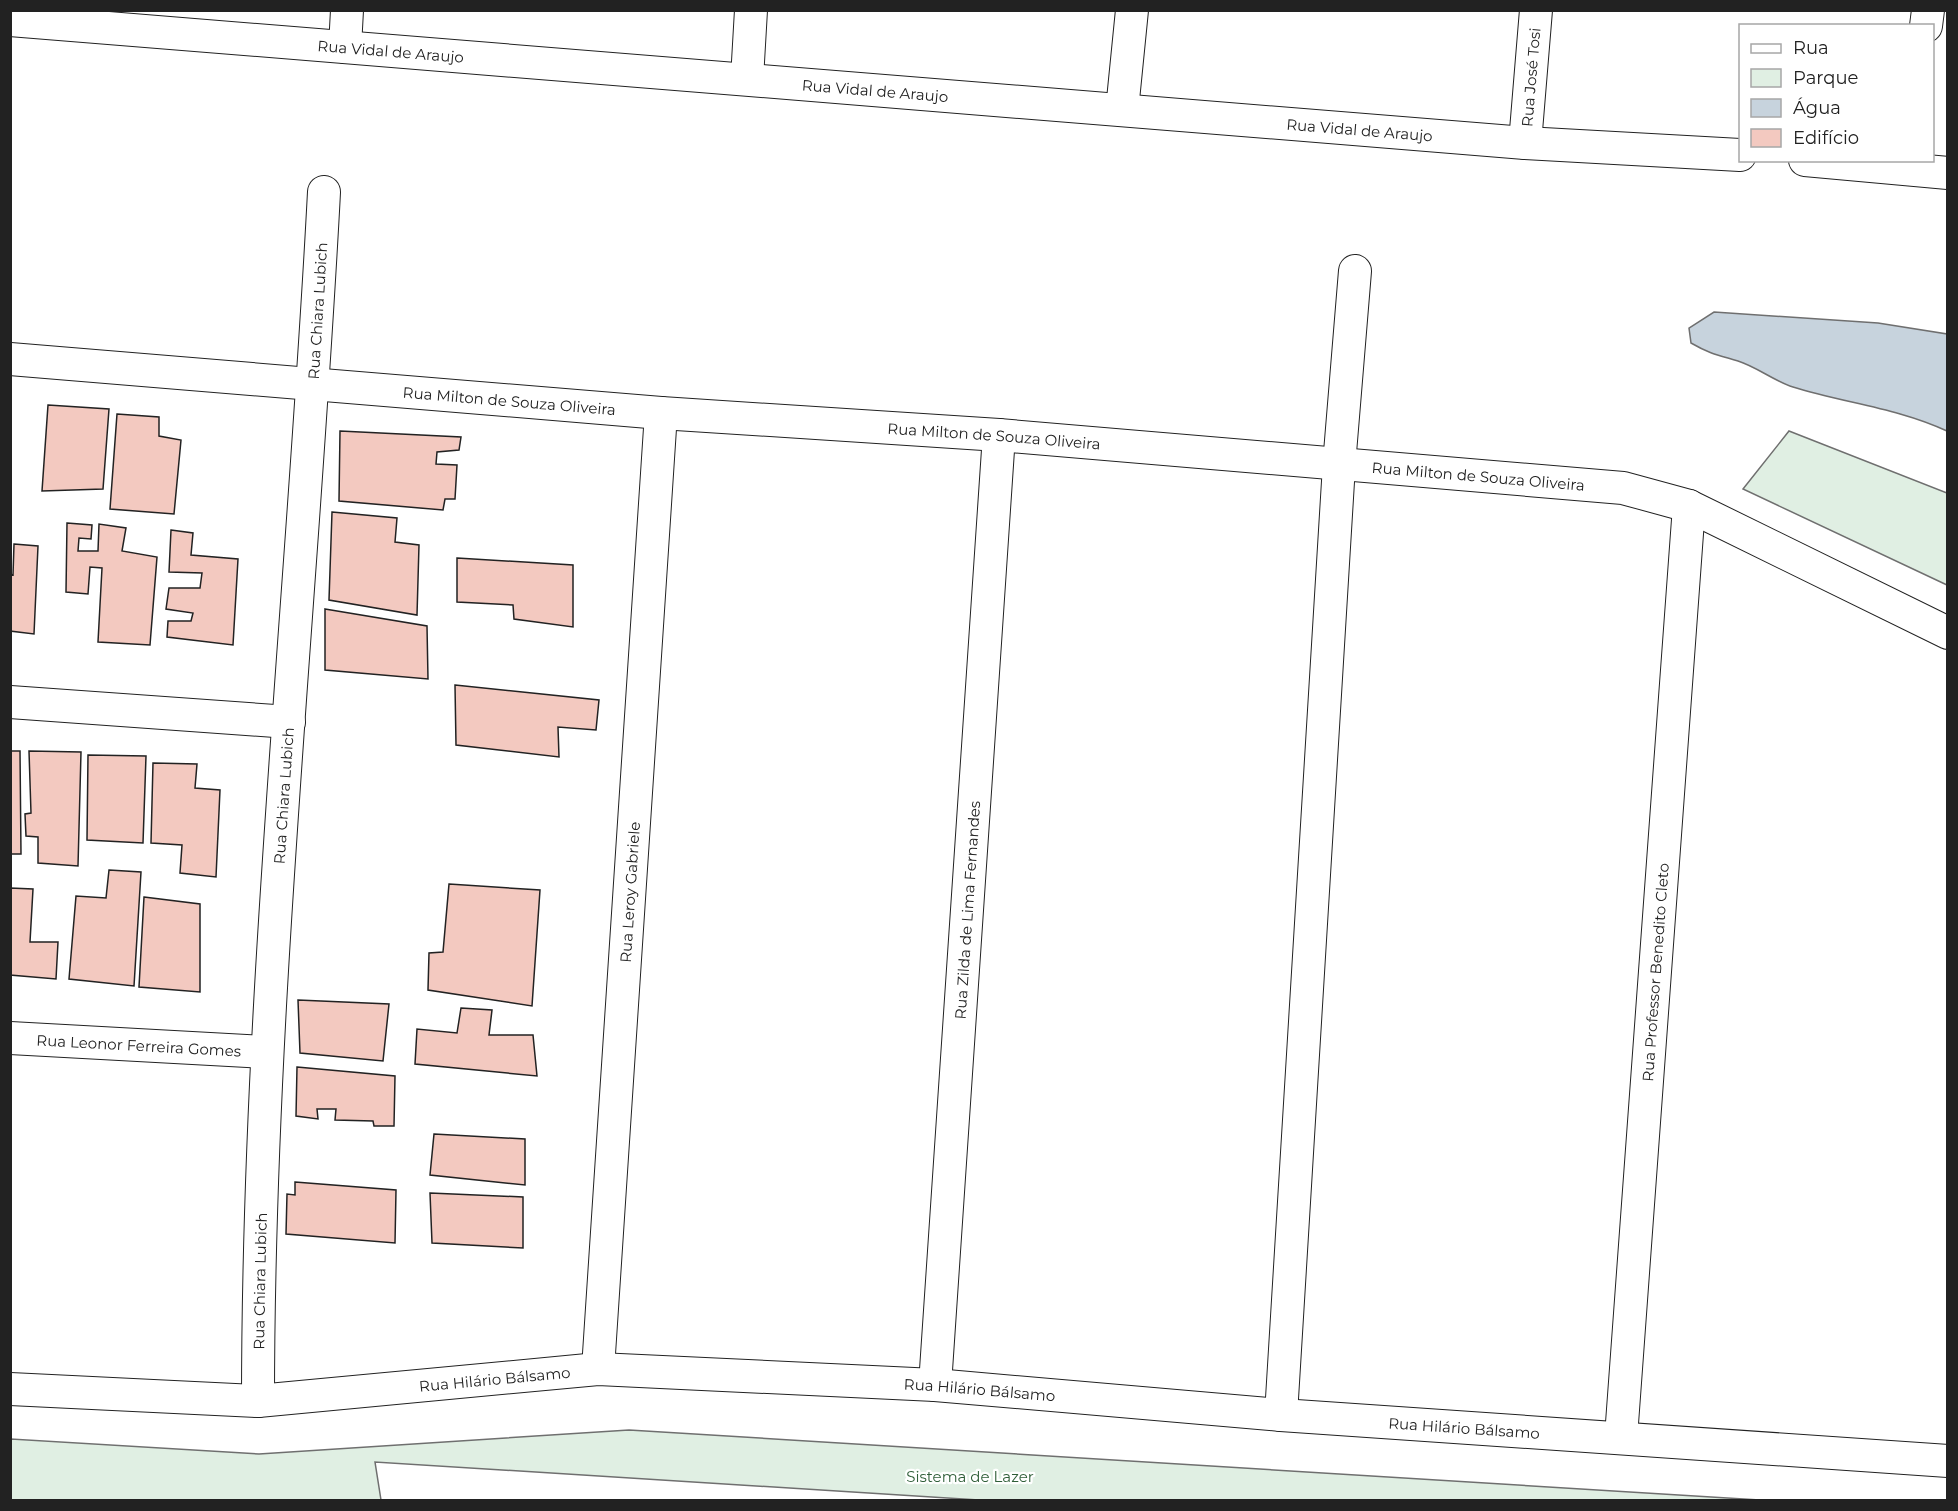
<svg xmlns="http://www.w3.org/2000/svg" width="1958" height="1511" font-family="Montserrat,sans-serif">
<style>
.green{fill:#e0efe3;stroke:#6f6f6f;stroke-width:1.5}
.water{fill:#c7d3dd;stroke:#6f6f6f;stroke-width:1.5}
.building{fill:#f3c9c0;stroke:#222;stroke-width:1.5}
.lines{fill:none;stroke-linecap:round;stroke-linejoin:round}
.minor-casing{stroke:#222;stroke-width:34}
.minor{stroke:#fff;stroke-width:32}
.labels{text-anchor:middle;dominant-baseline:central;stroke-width:4.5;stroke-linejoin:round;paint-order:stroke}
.street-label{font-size:15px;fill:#222;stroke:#fff}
.park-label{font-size:15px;fill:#2f5e38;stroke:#fff}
</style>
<rect width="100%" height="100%" fill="#fff"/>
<path class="green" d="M1789,431l158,62v92l-204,-96z
M629,1430l1131,70h-781l-604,-38 6,38h-370v-61l248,15z"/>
<path class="water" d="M1714,312l164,11 69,11v97c-49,-23 -103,-28 -154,-44 -19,-6 -36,-20 -55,-26 -20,-6 -28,-7 -47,-18l-2,-15z"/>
<path class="building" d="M48,405l61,4 -6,80 -61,2z
M117,414l42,3v19l22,4 -7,74 -64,-5z
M340,431l121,6 -2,13 -22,2 -1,12 21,1 -2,34h-10l-2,11 -104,-9z
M332,512l65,6 -2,24 24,3 -2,70 -88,-15z
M67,523l25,2 -1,14 -12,-1 -1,13h20l1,-27 27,4 -4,23 35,6 -7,88 -52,-3 4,-74 -12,-1 -2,27 -22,-2z
M171,530l22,3 -2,22 47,4 -5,86 -66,-8 1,-16h23l2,-8 -27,-4 3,-21h31l2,-15 -33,-1z
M14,544l24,2 -4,88 -24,-3v-57l3,1z
M457,558l116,7v62l-59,-8 -1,-14 -56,-3z
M325,609l102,17 1,53 -103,-9z
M455,685l144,15 -3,30 -38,-3 1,30 -103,-12z
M10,751h10l1,103h-11z
M29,751l52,1 -3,114 -40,-3v-26l-12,-1 -1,-22 6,-1z
M88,755l58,1 -3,87 -56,-3z
M153,763l44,1 -2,24 25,2 -4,87 -36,-4 2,-28 -31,-2z
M109,870l32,2 -7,114 -65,-7 7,-83 30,2z
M449,884l91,6 -8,116 -104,-16 1,-37 14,-1z
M10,888l23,1 -3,53h28l-2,37 -46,-4z
M144,897l56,7v88l-61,-5z
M298,1000l91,4 -6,57 -83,-8z
M461,1008l31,2 -3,25h44l4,41 -122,-12 2,-35 40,4z
M297,1067l98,9 -1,50h-20l-1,-5 -38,-1 1,-11h-19l1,10 -22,-3z
M434,1134l91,5v46l-95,-10z
M295,1182l101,8 -1,53 -109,-9 1,-40 8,1z
M430,1193l93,4v51l-91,-5z"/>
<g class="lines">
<g class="minor-casing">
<g id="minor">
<path id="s1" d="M10,20l1515,123 215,12"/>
<path d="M1926,26l2,-16"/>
<path d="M345,47l2,-37"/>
<path d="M747,79l4,-69"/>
<path d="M1122,110l10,-100"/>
<path id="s2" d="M1525,143l11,-133"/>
<path d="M1805,160l143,13"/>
<path id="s3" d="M10,359l651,54 338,22 624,53 66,18 259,127"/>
<path d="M10,702l279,20"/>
<path id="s4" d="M10,1038l257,14"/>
<path id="s5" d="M598,1369l63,-956"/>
<path id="s6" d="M935,1385l64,-950"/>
<path id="s7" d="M10,1389l248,12 340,-32 337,16 346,30 667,46"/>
<path id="s8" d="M258,1401c0,-404 45,-806 66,-1209"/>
<path d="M1281,1415l58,-950 16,-194"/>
<path id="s9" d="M1621,1437l68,-931"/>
</g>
</g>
<use href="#minor" class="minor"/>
</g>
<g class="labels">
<g class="street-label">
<text stroke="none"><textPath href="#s1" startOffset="382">Rua Vidal de Araujo</textPath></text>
<text stroke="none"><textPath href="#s2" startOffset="66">Rua José Tosi</textPath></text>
<text stroke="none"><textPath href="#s1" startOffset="868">Rua Vidal de Araujo</textPath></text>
<text stroke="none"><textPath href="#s1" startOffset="1354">Rua Vidal de Araujo</textPath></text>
<text stroke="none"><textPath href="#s8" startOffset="1092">Rua Chiara Lubich</textPath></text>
<text stroke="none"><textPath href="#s3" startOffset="501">Rua Milton de Souza Oliveira</textPath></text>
<text stroke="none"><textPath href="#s3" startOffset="987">Rua Milton de Souza Oliveira</textPath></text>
<text stroke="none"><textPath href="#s3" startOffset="1473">Rua Milton de Souza Oliveira</textPath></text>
<text stroke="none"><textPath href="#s8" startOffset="606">Rua Chiara Lubich</textPath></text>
<text stroke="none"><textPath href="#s5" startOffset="478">Rua Leroy Gabriele</textPath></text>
<text stroke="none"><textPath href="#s6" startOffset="476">Rua Zilda de Lima Fernandes</textPath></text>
<text stroke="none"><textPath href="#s9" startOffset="466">Rua Professor Benedito Cleto</textPath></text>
<text stroke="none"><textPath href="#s4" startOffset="129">Rua Leonor Ferreira Gomes</textPath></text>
<text stroke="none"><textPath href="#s8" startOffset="120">Rua Chiara Lubich</textPath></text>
<text stroke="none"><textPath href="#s7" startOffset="486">Rua Hilário Bálsamo</textPath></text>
<text stroke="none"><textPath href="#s7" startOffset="972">Rua Hilário Bálsamo</textPath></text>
<text stroke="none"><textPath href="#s7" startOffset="1458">Rua Hilário Bálsamo</textPath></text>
</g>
<g class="park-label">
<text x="970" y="1476">Sistema de Lazer</text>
</g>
</g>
<rect width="1958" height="1511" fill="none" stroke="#222222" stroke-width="24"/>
<rect x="1739" y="24" width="195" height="138" fill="#ffffff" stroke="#a7a7a7" stroke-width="1.5"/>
<rect x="1751" y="44" width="30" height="9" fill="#ffffff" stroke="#a7a7a7" stroke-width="1.5"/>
<text x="1793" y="54" font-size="18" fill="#222222">Rua</text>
<rect x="1751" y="69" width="30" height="18" fill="#e0efe3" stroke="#a7a7a7" stroke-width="1.5"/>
<text x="1793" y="84" font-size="18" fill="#222222">Parque</text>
<rect x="1751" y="99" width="30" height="18" fill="#c7d3dd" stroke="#a7a7a7" stroke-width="1.5"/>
<text x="1793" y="114" font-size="18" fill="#222222">Água</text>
<rect x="1751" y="129" width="30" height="18" fill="#f3c9c0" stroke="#a7a7a7" stroke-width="1.5"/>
<text x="1793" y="144" font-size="18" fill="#222222">Edifício</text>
</svg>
